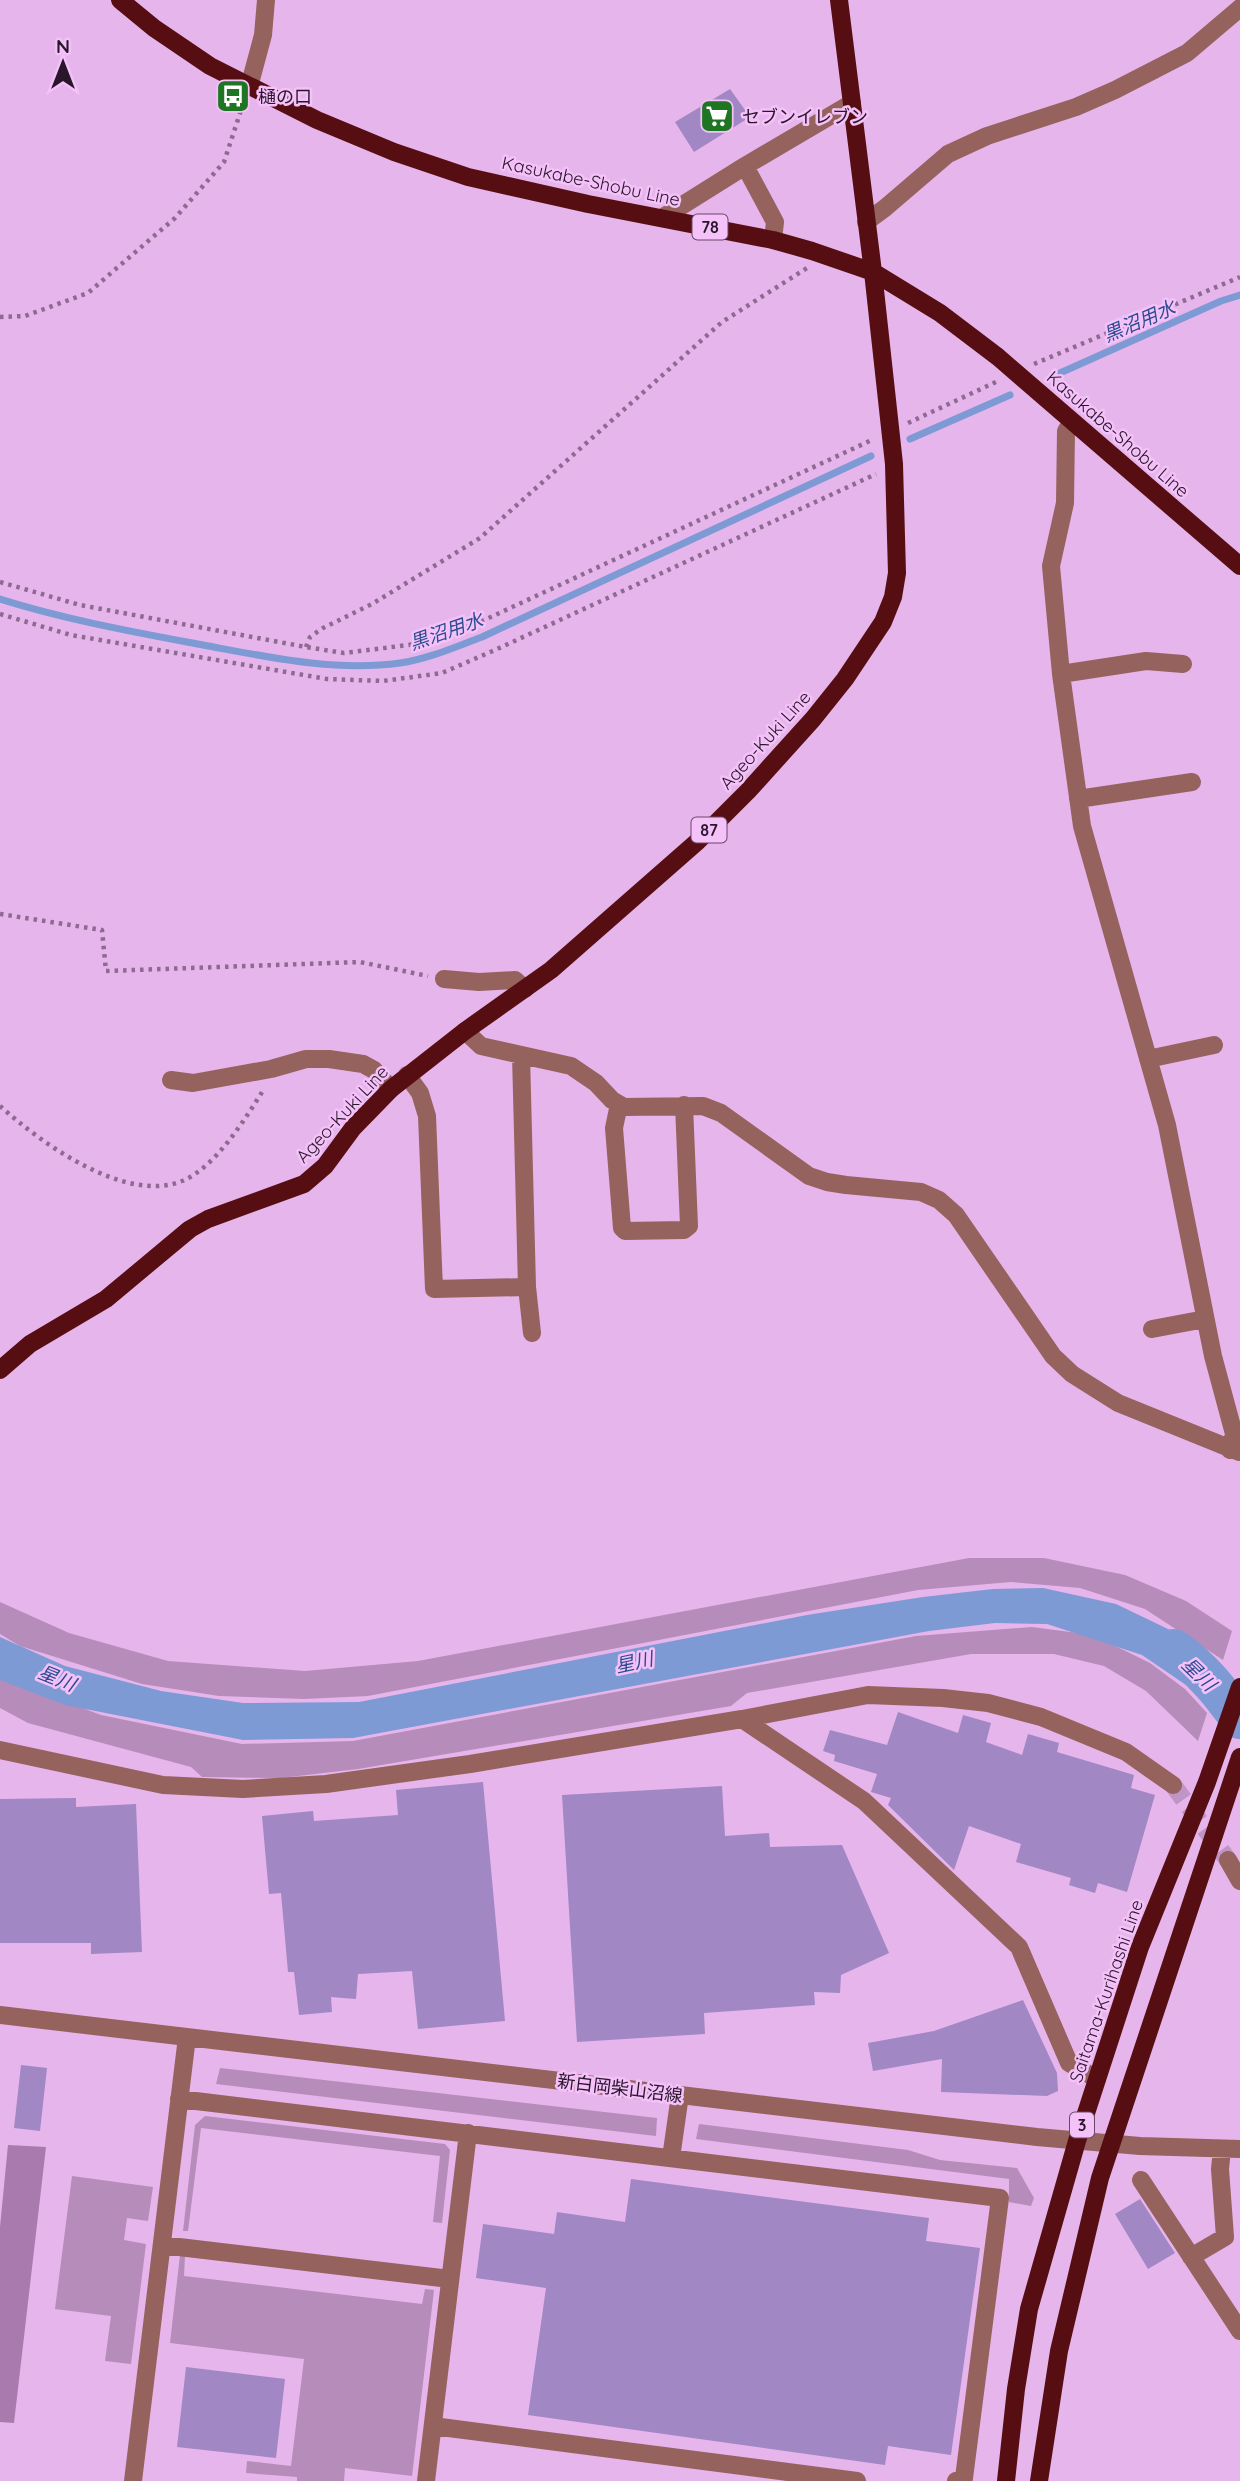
<svg xmlns="http://www.w3.org/2000/svg" width="1240" height="2481" font-family="Quicksand,'Noto Sans JP',sans-serif">
<style>
.green{fill:#b68cba}
.forest{fill:#a87aad}
.water{fill:#7e9ad4}
.lines{fill:none;stroke-linecap:round;stroke-linejoin:round}
.stream{stroke:#7e9ad4;stroke-width:7}
.river{stroke:#7e9ad4;stroke-width:40}
.building{fill:#a187c4}
.minor-tunnel{stroke:#c095c5;stroke-width:18;stroke-dasharray:18 9;stroke-linecap:butt}
.path{stroke:#8d6a90;stroke-width:4.5;stroke-dasharray:3.5 5;stroke-linecap:butt}
.minor{stroke:#95625e;stroke-width:18}
.major{stroke:#560e12;stroke-width:18}
.labels{text-anchor:middle;dominant-baseline:central;stroke-width:5;stroke-linejoin:round;paint-order:stroke}
.shield{fill:#f4c1f8;stroke:#664968;stroke-width:2}
.shield-label{font-size:16px;font-weight:bold;fill:#29162b}
.poi-label{font-size:18px;fill:#29162b;stroke:#f4c1f8;text-anchor:start}
.street-label{font-size:18px;fill:#29162b;stroke:#f4c1f8}
.water-label{font-size:19px;font-style:italic;fill:#2c4c91;stroke:#f4c1f8}
</style>
<rect width="100%" height="100%" fill="#e6b5eb"/>
<path class="green" d="M969,1558h75l81,17 61,26 46,30 -9,29 -78,-51 -65,-21 -69,-6 -93,8 -550,106 -64,3 -85,-3 -77,-12 -122,-38 -20,-12v-32l69,31 99,28 137,10 113,-10z
M1032,1627l61,8 57,28 35,26 22,24 -9,28 -52,-50 -42,-25 -50,-12h-83l-224,39 -16,13 -373,63 -77,9 -79,-1 -11,-10 -163,-44 -28,-15v-31l101,38 141,29 111,-3 563,-105z
M220,2068l437,50 -1,18 -440,-52z
M205,2116l240,28 5,6 -8,73 -9,-1 7,-66 -239,-28 -13,103h-5l12,-106z
M699,2124l209,26 32,10 77,8 17,30 -3,8 -22,-4v-23l-313,-40z
M72,2176l81,11 -5,34 -21,-3 -3,22 22,4 -15,120 -26,-3 6,-45 -56,-7z
M180,2255l5,1 -1,20 238,28 3,-15 9,1 -22,186 -67,-8 -1,13h-47v-4l-51,-4 1,-12 44,5 13,-107 -134,-16z"/>
<path class="forest" d="M8,2145l38,2 -32,276 -14,-1v-195z"/>
<path class="water" d="M1043,1588l73,16 52,25 52,38 -13,40 -21,-22 -44,-30 -95,-31 -52,-1 -66,8 -576,107 -110,2 -178,-35 -65,-25v-43l65,29 96,25 82,12 116,-1 448,-87 116,-18 70,-8z"/>
<g class="lines">
<path class="stream" d="M1051,377l170,-76 19,-6
M910,439l100,-44
M0,599c67,21 134,33 203,46 65,12 131,27 197,18 28,-4 55,-16 82,-26l389,-181"/>
<path class="river" d="M1174,1649c28,19 46,43 66,70"/>
</g>
<path class="building" d="M730,89l20,28 -56,35 -19,-30z
M898,1712l60,21 5,-18 28,8 -5,19 36,13 6,-21 31,9 -2,9 77,23 -3,13 24,7 -28,97 -29,-9 -3,10 -26,-8 2,-7 -55,-16 5,-18 -52,-18 -15,44 -66,-65 3,-7 -20,-6 6,-18 -43,-13 1,-6 -12,-4 7,-21 57,15z
M483,1782l22,239 -87,8 -6,-58 -54,3 -2,25 -25,-2 1,15 -33,3 -5,-43h-6l-7,-79 -12,1 -7,-78 51,-5 1,10 84,-6 -2,-25z
M722,1786l3,50 44,-3 1,14 72,-2 47,108 -48,22 -1,18 -26,-1 1,13 -111,8 1,21 -128,8 -15,-247z
M76,1798v9l60,-3 6,148 -51,2v-11h-91v-144z
M1023,2000l34,73 1,18 -11,5 -106,-4 1,-33 -69,12 -5,-28 66,-12z
M21,2065l26,3 -7,63 -26,-3z
M631,2179l298,39 -3,23 54,7 -29,207 -63,-9 -3,19 -357,-50 18,-127 -70,-10 7,-54 71,10 3,-22 68,10z
M1140,2199l35,54 -27,16 -33,-55z
M186,2367l99,12 -9,79 -99,-11z"/>
<g class="lines">
<path class="minor-tunnel" d="M1173,1785l55,75"/>
<path class="path" d="M0,317l25,-1 63,-23 30,-26 57,-49 49,-56 19,-58
M1034,364l206,-87
M908,423l90,-42
M0,582l80,23 226,42 38,6 80,-10 56,-21 394,-183
M0,614l71,21 256,44 56,2 59,-8 53,-23 381,-176
M306,647l4,-10 13,-9 49,-24 108,-66 242,-216 85,-54
M0,914l102,16 4,41 254,-9 68,14
M0,1106c41,37 125,98 182,75 34,-14 63,-62 82,-92"/>
<path class="minor" d="M249,87l14,-52 3,-35
M745,166l30,56 -2,18
M662,218l83,-52 107,-63
M866,222l19,-14 63,-54 39,-18 89,-29 39,-17 72,-37 53,-45
M1072,422l-6,9 -1,72 -14,63 10,108 21,152 85,299 46,231 21,78 -4,16
M1061,674l85,-13 37,3
M1078,799l114,-17
M444,979l35,3 36,-2 10,9
M465,1031l16,15 90,20 25,17 16,17 12,7 79,-1 18,7 88,63 18,6 19,3 75,7 18,8 17,15 97,141 19,18 46,29 121,49
M521,1055l6,232 5,46
M1148,1059l66,-14
M407,1075l13,18 7,23 7,173 93,-2
M171,1080l22,3 78,-14 35,-10h23l34,5 11,6 17,19
M619,1104l-5,24 8,100 3,3 59,-1 5,-4 -5,-121
M1152,1329l53,-10
M742,1719l122,82 155,146 50,116 28,16
M0,1750l163,35 80,4 83,-5 144,-20 272,-45 126,-24 75,3 45,5 53,14 85,35 47,33
M1228,1860l12,21
M0,2015l1037,122 103,9 100,3
M179,2099l821,99 -36,280 -8,3
M671,2158l9,-63
M1141,2180l99,151
M162,2245l288,34
M1191,2257l34,-20 -5,-68 2,-20
M433,2426l424,55
M133,2481l54,-444
M426,2481l42,-348"/>
<path class="major" d="M120,0l34,28 56,38 107,54 77,32 74,25 120,27 185,36 39,11 61,21 67,41 58,44 242,209
M0,1370l30,-26 76,-45 84,-70 18,-10 96,-35 21,-18 28,-38 38,-39 74,-58 86,-61 147,-129 50,-50 65,-72 32,-40 38,-57 10,-25 4,-24 -3,-109 -21,-192 -34,-272
M1006,2481l10,-92 13,-80 48,-168 63,-194 67,-165 33,-95
M1039,2481l20,-130 41,-173 140,-421"/>
</g>
<defs>
<g id="bus-square" transform="scale(1.75)"><rect x="-9" y="-9" width="18" height="18" rx="4" fill="#1e7522" stroke="#f4c1f8"/><path d="M-5-6H5V4H4V6H2V4H-2V6H-4V4H-5ZM-3.5-4V0h7V-4ZM-3.5 1.2v1.5H-2V1.2ZM2 1.2v1.5H3.5V1.2Z" fill="#fff"/></g>
<g id="supermarket-square" transform="scale(1.75)"><rect x="-9" y="-9" width="18" height="18" rx="4" fill="#1e7522" stroke="#f4c1f8"/><path d="M-6-5.5h2.5l.6 2H6L4.5 2H-2.5L-4.4-4H-6ZM-1.5 3.2a1.3 1.3 0 1 0 .1 0ZM3 3.2a1.3 1.3 0 1 0 .1 0Z" fill="#fff"/></g>
</defs>
<g fill-rule="evenodd">
<use href="#bus-square" x="233" y="96"/>
<use href="#supermarket-square" x="717" y="116"/>
</g>
<g class="labels">
<g class="shield">
<rect x="692.5" y="214.5" width="35" height="25" rx="5"/>
<rect x="691.5" y="817.5" width="35" height="25" rx="5"/>
<rect x="1070" y="2112.5" width="24" height="25" rx="5"/>
</g>
<g class="shield-label">
<text x="710" y="227">78</text>
<text x="709" y="830">87</text>
<text x="1082" y="2125">3</text>
</g>
<g class="poi-label">
<text x="258" y="96">樋の口</text>
<text x="742" y="116">セブンイレブン</text>
</g>
<g class="street-label">
<text transform="translate(591 181) rotate(12)">Kasukabe-Shobu Line</text>
<text transform="translate(1118 434) rotate(41)">Kasukabe-Shobu Line</text>
<text transform="translate(765 740) rotate(-48)">Ageo-Kuki Line</text>
<text transform="translate(342 1114) rotate(-47)">Ageo-Kuki Line</text>
<text transform="translate(1106 1991) rotate(-71)">Saitama-Kurihashi Line</text>
<text transform="translate(620 2088) rotate(7)">新白岡柴山沼線</text>
</g>
<g class="water-label">
<text transform="translate(1139 321) rotate(-23)">黒沼用水</text>
<text transform="translate(446 631) rotate(-19)">黒沼用水</text>
<text transform="translate(634 1662) rotate(-12)">星川</text>
<text transform="translate(1199 1674) rotate(44)">星川</text>
<text transform="translate(57 1678) rotate(22)">星川</text>
</g>
</g>
<g transform="translate(63 63)" stroke="#f4c1f8" stroke-width="5" paint-order="stroke">
<path d="M0-5L12 26L0 18L-12 26Z" fill="#29162b"/>
<text y="-10" font-size="19" font-weight="bold" text-anchor="middle" fill="#29162b">N</text>
</g>
</svg>
